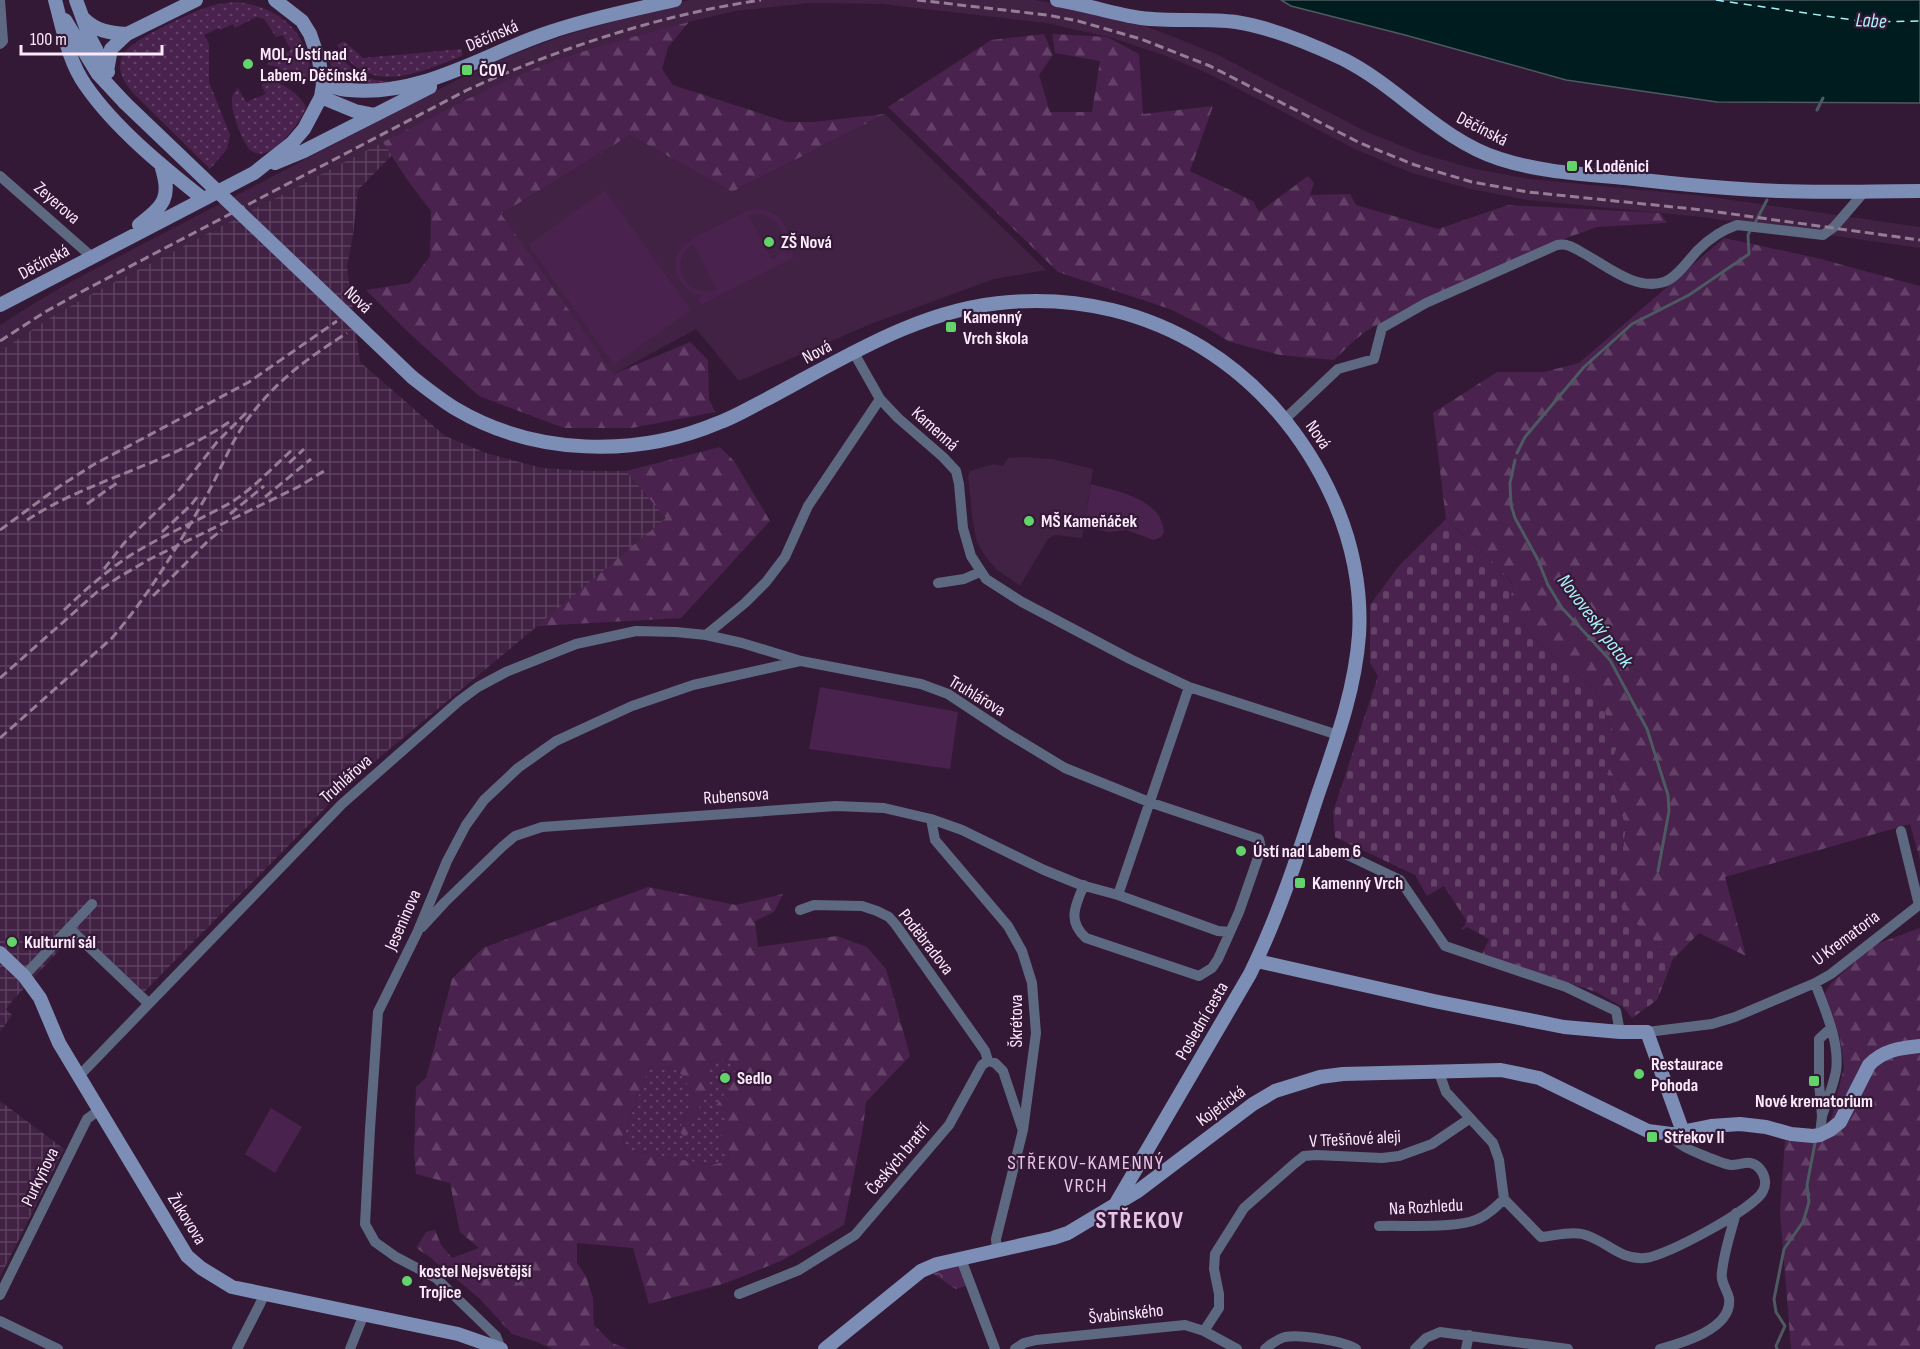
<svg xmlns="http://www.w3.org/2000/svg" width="1920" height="1349" font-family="'Sofia Sans Condensed',sans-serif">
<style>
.built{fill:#412144}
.industrial{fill:url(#industrial-grid)}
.grass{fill:url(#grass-dots)}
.forest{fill:url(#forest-firs);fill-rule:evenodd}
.cemetery{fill:url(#cemetery-stones)}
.park{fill:url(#park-crowns)}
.garden{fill:#49224d;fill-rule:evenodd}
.water{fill:#001c1f;stroke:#4c5a61;stroke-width:1.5}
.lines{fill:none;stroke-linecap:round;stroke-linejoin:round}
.stream{stroke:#4c5a61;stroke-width:3}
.ferry{stroke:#a9f1f9;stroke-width:1.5;stroke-dasharray:8 6;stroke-linecap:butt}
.street{stroke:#5d6980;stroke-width:10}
.secondary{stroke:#7c8eb5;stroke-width:14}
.rail{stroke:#947d95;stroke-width:3;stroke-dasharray:9 4.5;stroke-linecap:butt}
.secondary-bridge{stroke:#7c8eb5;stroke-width:14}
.poi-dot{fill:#63d469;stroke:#341936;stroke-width:2}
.labels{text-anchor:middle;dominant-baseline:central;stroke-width:4.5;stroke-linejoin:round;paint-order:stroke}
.street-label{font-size:18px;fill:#fce9fc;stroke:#341936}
.poi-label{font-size:18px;font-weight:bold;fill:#fce9fc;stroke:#341936;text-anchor:start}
.water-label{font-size:20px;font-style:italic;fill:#a9f1f9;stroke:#341936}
.neighbourhood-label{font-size:20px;letter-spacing:1.5px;fill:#e8c4e9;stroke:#341936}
.district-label{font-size:24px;font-weight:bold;letter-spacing:1.5px;fill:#e8c4e9;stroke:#341936}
</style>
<defs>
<pattern id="industrial-grid" width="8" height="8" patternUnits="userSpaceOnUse" patternTransform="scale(1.5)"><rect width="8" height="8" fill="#412144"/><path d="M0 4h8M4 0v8" fill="none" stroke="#5d4160"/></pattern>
<pattern id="grass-dots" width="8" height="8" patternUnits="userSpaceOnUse" patternTransform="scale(1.5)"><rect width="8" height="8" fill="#49224d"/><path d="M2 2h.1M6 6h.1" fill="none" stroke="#644268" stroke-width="1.8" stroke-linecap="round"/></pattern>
<pattern id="forest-firs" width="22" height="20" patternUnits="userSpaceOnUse" patternTransform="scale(1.5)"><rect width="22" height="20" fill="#49224d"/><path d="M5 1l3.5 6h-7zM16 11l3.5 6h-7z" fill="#644268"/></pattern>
<pattern id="cemetery-stones" width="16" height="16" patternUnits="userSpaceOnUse" patternTransform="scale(1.5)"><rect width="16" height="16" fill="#49224d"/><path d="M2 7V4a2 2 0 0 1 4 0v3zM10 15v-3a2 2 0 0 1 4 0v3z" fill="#644268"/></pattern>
<pattern id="park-crowns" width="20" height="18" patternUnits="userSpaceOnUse" patternTransform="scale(1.5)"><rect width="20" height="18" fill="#49224d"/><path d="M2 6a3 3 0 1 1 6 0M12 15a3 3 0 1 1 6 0" fill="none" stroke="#644268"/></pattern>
</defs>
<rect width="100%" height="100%" fill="#341936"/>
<path class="built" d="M689,0h345l47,8 64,18 29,11 42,17 149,77 54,22 56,16 55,10 174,17 216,31v21l-218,-31 -175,-17 -57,-11 -58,-16 -55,-23 -150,-77 -41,-17 -57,-19 -63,-14 -164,-19 -72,-1 -75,8 -46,11 -116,33 -53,20 -50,22 -386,201 -36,21 -48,32v-26l38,-24 36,-21 387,-202 50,-23 55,-20z
M885,114l161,156 -52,9 -123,45 -132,57 -43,-52 -82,45 -114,-159 130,-80 102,57z
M1021,457l32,2 40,10 -11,69 -27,-3 -7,4 -28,47 -24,-17 -13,-16 -7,-14 -4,-24 -4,-39 2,-5 3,-1 21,-6 9,2 5,-8z"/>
<path class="industrial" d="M383,142l9,13 -34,35 -5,45 -6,31 13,96 85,74 41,17 56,15 49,3h35l41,47 -312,260 -211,214 -66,-62 -65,70 -7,9 6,6 -12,17v-681l48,-32 36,-21z
M0,1101l64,48 -64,128z"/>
<path class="grass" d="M237,2c42,5 70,29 74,72l-1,3 -8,4 -28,-15 -7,-1 1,-2 23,-13 -8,-15 -7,2 -12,-18 -8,-2 -21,11 -2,-4 -13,6 -1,-2 -15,7 5,9v38l21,53 -3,14 -17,20 -76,-75c-9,-10 -18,-24 -12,-38 7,-16 74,-46 92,-51 8,-2 16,-2 23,-3z
M344,41l19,17 99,-9v7c-33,12 -74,34 -107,10 -7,-5 -12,-13 -18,-21z
M334,49c38,51 76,31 126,12l-3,3 -64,22 -51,-3c-11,-7 -15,-22 -8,-34z
M261,77c14,1 40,17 45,30 -5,15 -35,56 -53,45 -10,-5 -22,-41 -21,-51 0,-6 2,-9 6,-13l8,14 20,-8 -5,-9 3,-2z
M716,1058l15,3 6,16 -18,65 11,11 -3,8 -15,4 -85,-15 -5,-10 28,-75 28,5 17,25 -16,35 5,6 21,-65z"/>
<path class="forest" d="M689,22l-21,25 -6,22 11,16 114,37h26l72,-8 -153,78 -102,-57 -129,79 113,160 76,-32 18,18 1,39 6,13 -83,16h-68l-85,-32 -71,-64 -42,-42 44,-7 20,-27 1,-45 -23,-30 -25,-39c53,-27 106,-56 161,-77 47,-18 97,-30 145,-43z
M1044,34l9,21 -14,20 11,37h42l8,-51 -45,-8 -3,-19 55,3 32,17 4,60 70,-8 -23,65 63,30 6,11 49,-36 6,7 -4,12 40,-1 6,11 82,24 70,-24 152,8 7,10 -70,4 -33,12 -77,35 -97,47c-24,5 -39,23 -56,39l-54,-5 -50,-13 -28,-17 -32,-16 -112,-37 -170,-165 103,-67z
M1724,238l93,20 103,28v574l-10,-36 -185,53 21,79 -47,-23 -26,26 -51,-49 -5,-21 9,-62 -19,-53 11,-30 -22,-53 -64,-54 -23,-31 4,-22 -12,-14 -55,-51 -13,-106 64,-41h47l35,-9z
M720,447l14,14 36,60 -89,97 -144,8 129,-108 -40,-47z
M648,887l88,18 47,-11 -9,18 -19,9 3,26 79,-11 30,11 19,22 24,87 -44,46 -3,26 -19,97 -63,36 -55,22 -77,21 -16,-56 -56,-5v20l9,13 7,22 1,27 18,18 16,6h-76l-15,-7 -25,-8 -32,-35 -50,-42 -14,-9 10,-16 9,-2 6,15 11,13 27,-10 -19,-16 -10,-49 -34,-9 -2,-20 2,-67 10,-9 26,-99 31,-31zM716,1058l15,3 6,16 -22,30 11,8 -7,27 11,11 -3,8 -15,4 -85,-15 -5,-10 28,-75 28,5 17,25 -16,35 4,6h4l22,-52 -4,-13z
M1920,928v421h-129l-11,-137 5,-72 19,2 23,-6 17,-69 -4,-29 -15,-45 7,-11 42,-37z"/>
<path class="cemetery" d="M1446,519l55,51 12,15 -4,21 23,31 64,54 22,53 -11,30 19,53 -9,62 5,21 51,49 -16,41 -25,18 -9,-11 -27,-15 -114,-38 7,-15 -22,-12 -5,3 -1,-1 4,-4 1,-5 -22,-34 -17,10 -12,-21 -80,-38 -2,-25 45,-136 -8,-13v-58l28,-38z"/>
<path class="park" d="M960,1262l8,23 -12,4 -24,-16z"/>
<path class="garden" d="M605,190l86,120 -77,55 -86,-120z
M753,209c26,-2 42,21 32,45l6,-3 3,6 -93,48 -3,-6 5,-3c-12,-2 -21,-8 -25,-19 -13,-29 21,-42 41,-52 11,-5 22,-12 34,-16zM754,214c27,-1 40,29 18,46l-23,-44zM693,244l23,44v1c-30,11 -49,-26 -23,-45z
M1091,484c26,7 72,15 73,49l-3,4 -7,3 -28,-10 -18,2 -24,-6z
M820,687l138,25 -8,57 -141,-20z
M271,1108l31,19 -27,46 -30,-19z"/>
<path class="water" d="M1281,0h639v103l-203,-1 -151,-22 -161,-45 -114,-29z"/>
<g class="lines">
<path class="stream" d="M1817,110l6,-12
M1756,221l11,-21
M1517,453l8,-16 59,-70 48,-43 57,-29 60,-41 -1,-19 2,-4
M1515,460l-5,23 1,22 4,13 23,42 10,25 14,23 48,52 37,69 21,66 1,16 -11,60
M1777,1349l-1,-3 9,-20 -9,-14 -2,-13 10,-50 19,-27 6,-20 -2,-17 8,-42"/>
<path class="ferry" d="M1716,0l151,22 53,-1"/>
<path class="street" d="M0,44l3,-3 -3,-41
M0,176l92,81
M854,353l26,46 18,19 45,39 13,14 3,13 4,44 8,28 15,23 36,23 108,57 59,28 149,48
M1285,419l53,-50 36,-10 8,-31 44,-25 131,-58c11,-2 17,3 26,8 24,13 52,38 81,29 13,-4 25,-23 34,-32 11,-11 24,-20 39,-25l86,10 11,-8 31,-36
M938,583l26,-4 16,-7
M706,635l39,-32 21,-21 19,-25 23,-51 72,-107
M931,819l4,21 73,86 14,25 10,32 4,50 -13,97 -27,109 1,12
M1339,851l61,29 45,66 121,41 50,24 4,21
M1118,895l71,-208
M800,910l14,-5 48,1 15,5 12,6 7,8 89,126 3,10
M422,927l23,-25 58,-56 12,-10 27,-9 294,-21 48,2 47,11 31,11 82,40 37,15 37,10 100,36 12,1
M69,928l79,75
M24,976l68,-72
M1815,983c10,27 25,59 21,88 -3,15 -9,31 -14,45
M1647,1032l65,-8 23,-7 80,-34 16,-9 88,-69 -18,-74
M1438,1070l8,22 47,51 6,17 5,39
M79,1076l263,-272 117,-103 19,-14 28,-15 70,-28 60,-13 40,1 30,3 36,8 59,18 120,23 27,10 59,39 58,35 84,34 110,37 2,10 -22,63 -21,47 -6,9 -13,8 -113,-38c-19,-17 -11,-32 -2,-53
M1820,1135l2,-19 -3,-33v-44l12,-11
M1504,1199l37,38c13,-1 28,-6 41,-3 23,5 36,26 63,24 20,-1 110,-50 118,-67 4,-7 2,-16 -3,-22 -9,-11 -18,-4 -29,-4 -8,-1 -45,-16 -51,-21 -4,-2 -6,-7 -9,-10
M1379,1226c26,-1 77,3 99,-7 10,-4 18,-12 26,-20
M961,1259l34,90
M739,1294l60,-24 56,-35 94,-110 33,-60 6,-4 7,2 8,8 19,57
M0,1295l87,-176 12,-9
M0,1321l58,28
M1204,1331l15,-23v-14l-5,-25 1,-15 29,-46 50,-44 10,-8 12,-1 66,3 17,-2 33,-12 37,-25
M237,1349l28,-55
M350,1349l14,-35
M501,1349l-5,-13 -60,-58 -40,-21 -21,-15 -10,-18 5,-95 8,-117 39,-79 30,-72 19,-36 18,-25 34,-32 38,-27 76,-35 61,-21 107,-24
M1015,1349l9,-6 12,-3 149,-15 19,6 33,18
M1265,1349c6,-5 12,-10 20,-12 15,-3 59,4 71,12
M1415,1349l11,-11 14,-6 128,17
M1466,1349l3,-14
M1660,1349c22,-6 73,-20 69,-51 -2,-9 -9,-16 -7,-26 2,-20 9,-40 14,-59"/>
<path class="secondary" d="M55,0c8,29 13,61 31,86 29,42 77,81 116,112
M76,0l14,38 18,34
M1057,0c28,4 56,14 84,18 32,4 64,0 95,4 33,5 77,23 107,37 56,28 97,81 157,100 40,13 83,15 125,19 51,6 103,11 154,13 47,2 94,0 141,0
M83,18c13,13 26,15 44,16
M65,20l33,54 27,29
M107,71l4,-22 16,-15 69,-34
M323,84c8,2 17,6 26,6 74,7 134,-36 201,-58 40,-14 83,-22 125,-32
M321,97l34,14 20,4
M275,163l29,-12 126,-64
M139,225c25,-20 33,-27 22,-60
M0,305l254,-132 38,-30 12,-14 8,-15 9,-17 2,-13 -4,-24 -9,-26 -8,-13 -27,-21
M412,377c14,11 29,23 44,32 78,46 179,49 262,14 17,-6 33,-16 49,-24 77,-41 154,-91 243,-97 142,-11 265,68 323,197 19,42 29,90 26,136 -4,57 -25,112 -43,165 -19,59 -39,119 -66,174l-135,231
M0,953l24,23 16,22 19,45 128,213 14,12 31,19 226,47 43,15
M1257,961l177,40 130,26 56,5h27l36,100
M825,1349l96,-78 16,-7 116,-26 15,-5 70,-42 115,-87 22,-13 45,-14 23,-3 158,-4 38,8 109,53 23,3 40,-8 29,-2 26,3 25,7 22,2 7,-1 10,-5 10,-8 29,-57c14,-15 31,-17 51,-19"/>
<path class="rail" d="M917,0l130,15 31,6 63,18 69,27 150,77 55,22 57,17 56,10 175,18 217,30
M0,341l45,-29 36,-20 386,-202c93,-42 192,-75 294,-90
M289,463l15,-14
M265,497l46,-38
M87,504l30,-21
M230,514l34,-28
M27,520c63,-41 140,-55 202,-98
M0,530l60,-44 33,-21 156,-83 88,-61
M162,532l29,-27 7,-9
M104,569l21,-27 55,-53 37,-47 30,-30
M153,596l56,-56 13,-10
M64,610c20,-19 40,-37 64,-53 32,-21 68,-35 102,-54 23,-14 43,-36 63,-54
M0,678l97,-86 22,-15 31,-18 148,-72 26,-16
M0,738l112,-100c38,-44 67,-94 96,-145 13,-24 23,-51 39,-73 29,-39 59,-61 100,-87"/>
<path class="secondary-bridge" d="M125,103l287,274"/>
</g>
<g class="poi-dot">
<circle cx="248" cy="64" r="6"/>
<rect x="461" y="64" width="12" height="12" rx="3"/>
<rect x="1566" y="160" width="12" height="12" rx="3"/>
<circle cx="769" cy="242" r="6"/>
<rect x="945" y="321" width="12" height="12" rx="3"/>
<circle cx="1029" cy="521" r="6"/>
<circle cx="1241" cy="851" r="6"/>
<rect x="1294" y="877" width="12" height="12" rx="3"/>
<circle cx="12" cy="942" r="6"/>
<circle cx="1639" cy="1074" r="6"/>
<circle cx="725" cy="1078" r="6"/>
<rect x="1808" y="1075" width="12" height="12" rx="3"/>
<rect x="1646" y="1131" width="12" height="12" rx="3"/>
<circle cx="407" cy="1281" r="6"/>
</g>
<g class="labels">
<g class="street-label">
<text transform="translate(492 36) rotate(-23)">Děčínská</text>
<text transform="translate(1482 129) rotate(27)">Děčínská</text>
<text transform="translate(57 203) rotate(41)">Zeyerova</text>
<text transform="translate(44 262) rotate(-28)">Děčínská</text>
<text transform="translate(358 300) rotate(44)">Nová</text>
<text transform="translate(817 352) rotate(-28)">Nová</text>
<text transform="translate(935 429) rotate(42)">Kamenná</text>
<text transform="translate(1318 435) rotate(56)">Nová</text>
<text transform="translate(977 696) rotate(31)">Truhlářova</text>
<text transform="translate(346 779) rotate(-42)">Truhlářova</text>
<text transform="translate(736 796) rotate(-4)">Rubensova</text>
<text transform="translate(403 920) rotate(-66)">Jeseninova</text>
<text transform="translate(1846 938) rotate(-37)">U Krematoria</text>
<text transform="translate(926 942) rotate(52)">Poděbradova</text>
<text transform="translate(1016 1021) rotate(-90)">Škrétova</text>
<text transform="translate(1202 1021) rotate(-60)">Poslední cesta</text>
<text transform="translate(1221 1106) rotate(-36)">Kojetická</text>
<text transform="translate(1355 1139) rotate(-3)">V Třešňové aleji</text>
<text transform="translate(898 1159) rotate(-50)">Českých bratří</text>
<text transform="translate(40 1177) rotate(-64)">Purkyňova</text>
<text transform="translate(1426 1207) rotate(-3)">Na Rozhledu</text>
<text transform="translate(187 1219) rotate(58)">Žukovova</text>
<text transform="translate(1126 1314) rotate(-6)">Švabinského</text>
</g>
<g class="poi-label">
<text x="260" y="54">MOL, Ústí nad<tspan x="260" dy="21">Labem, Děčínská</tspan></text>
<text x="479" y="70">ČOV</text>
<text x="1584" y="166">K Loděnici</text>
<text x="781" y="242">ZŠ Nová</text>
<text x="963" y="317">Kamenný<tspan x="963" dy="21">Vrch škola</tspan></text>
<text x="1041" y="521">MŠ Kameňáček</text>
<text x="1253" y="851">Ústí nad Labem 6</text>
<text x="1312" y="883">Kamenný Vrch</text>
<text x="24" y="942">Kulturní sál</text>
<text x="1651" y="1064">Restaurace<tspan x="1651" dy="21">Pohoda</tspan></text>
<text x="737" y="1078">Sedlo</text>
<text x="1814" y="1101" text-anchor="middle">Nové krematorium</text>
<text x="1664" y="1137">Střekov II</text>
<text x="419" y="1271">kostel Nejsvětější<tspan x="419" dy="21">Trojice</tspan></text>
</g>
<g class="water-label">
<text transform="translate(1871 21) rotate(3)">Labe</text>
<text transform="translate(1595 621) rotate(53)">Novoveský potok</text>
</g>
<g class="neighbourhood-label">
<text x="1086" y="1163">STŘEKOV-KAMENNÝ<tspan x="1086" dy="23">VRCH</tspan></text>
</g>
<g class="district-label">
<text x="1140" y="1220">STŘEKOV</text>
</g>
</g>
<path d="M21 45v9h141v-9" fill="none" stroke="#fce9fc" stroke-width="3"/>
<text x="30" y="45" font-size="18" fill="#fce9fc" stroke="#341936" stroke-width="4.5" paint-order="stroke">100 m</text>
</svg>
